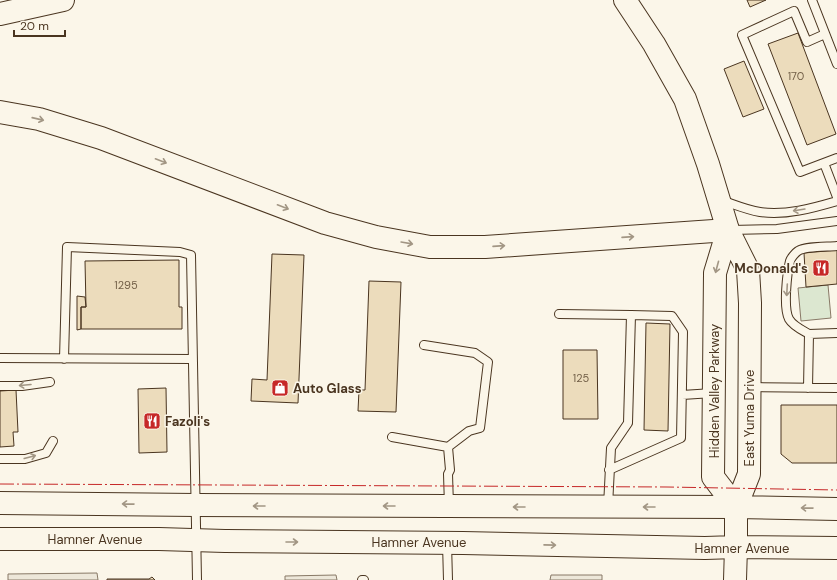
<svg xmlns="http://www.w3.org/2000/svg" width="837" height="580" font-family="'DM Sans',sans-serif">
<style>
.green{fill:#dce7d0;stroke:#887966}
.parking{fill:#ede7d9;stroke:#887966}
.building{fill:#ecdcbc;stroke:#4a3520}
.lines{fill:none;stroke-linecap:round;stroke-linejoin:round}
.service-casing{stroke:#4a3520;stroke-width:10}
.secondary-casing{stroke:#4a3520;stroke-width:24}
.primary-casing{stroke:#4a3520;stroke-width:24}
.motorway-casing{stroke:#4a3520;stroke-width:24}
.service{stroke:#fbf6e9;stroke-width:8}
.secondary{stroke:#fbf6e9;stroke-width:22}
.primary{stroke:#fbf6e9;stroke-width:22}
.motorway{stroke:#fbf6e9;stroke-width:22}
.power{stroke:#c62828;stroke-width:1;stroke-dasharray:14 3 2 3;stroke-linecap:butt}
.oneway{stroke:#a29684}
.labels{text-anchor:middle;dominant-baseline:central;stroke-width:3;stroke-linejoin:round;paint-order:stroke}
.number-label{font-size:11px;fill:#725f47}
.poi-label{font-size:13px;font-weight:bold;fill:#4a3520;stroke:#fbf6e9;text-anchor:start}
.street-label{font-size:13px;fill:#4a3520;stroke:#fbf6e9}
</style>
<rect width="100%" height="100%" fill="#fbf6e9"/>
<path class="green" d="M828,285l3,33 -30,3 -3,-33z"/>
<path class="parking" d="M97,573l1,7h-90v-6z
M336,575l1,5h-52v-4z
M551,575h51v5h-52z"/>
<path class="building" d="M747,0h19l-16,7z
M798,33l38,101 -29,11 -39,-101z
M744,61l20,48 -21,8 -19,-48z
M837,250v34l-31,3 -2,-34z
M272,254l32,1 -6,148 -47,-2 1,-22 15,1z
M179,260v47h3v22h-101v-22h5l-1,-46z
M369,281l32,1 -5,130 -38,-1 1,-21h6z
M77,296l8,1 1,10h-5v22l-4,1z
M646,323l24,1 -2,107 -24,-1z
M563,350h34l1,69h-35z
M166,388l1,64 -28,1 -1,-64z
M16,390l2,42h-5l1,14 -14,1v-56z
M781,405h56v58h-45l-11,-9z
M152,577l3,3h-48v-1h42z"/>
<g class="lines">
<g class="service-casing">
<path id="service" d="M812,0l25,64
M825,34l-18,8 -13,-31 -52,24 58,137 37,-14
M824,163l13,34
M721,200c12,4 26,10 39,12 25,4 53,-4 77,-11
M731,230l46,-1 60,-8
M559,314l72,1
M809,334c-7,-4 -16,-8 -20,-15 -6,-11 -2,-46 1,-58 1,-3 5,-8 8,-10 7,-5 30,-4 39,-5
M424,345l51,8 13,9 -8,66 -11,3 -21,16
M0,358l192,1
M64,359l3,-112 113,5 11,3 6,325
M0,386h22l28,-4
M750,387l87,1
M808,388l1,-54 28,-1
M682,395l31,-2
M392,437l56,10 2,23 -2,4 1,32
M0,459h25l21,-6 7,-12
M608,506l3,-58 17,-25 3,-108 41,1 11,16 -2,106 -72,32
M447,543l1,37
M362,580h2"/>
</g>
<g class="secondary-casing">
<path id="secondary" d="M735,580l1,-33"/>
</g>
<g class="primary-casing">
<path id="primary" d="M625,0l29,44 31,55 23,65 20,66 20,40 2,33 -1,171 -13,33
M728,230l-13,43 -2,204 23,30v40
M0,503l196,2 540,2 101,2
M0,539h159l66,2 238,2 242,5 31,-1 101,1"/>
</g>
<g class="motorway-casing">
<path id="motorway" d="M0,14l63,-14
M0,112l39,7 62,19 224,85 51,14 54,10h55l243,-17"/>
</g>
<use href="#service" class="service"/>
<use href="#secondary" class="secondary"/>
<use href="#primary" class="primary"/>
<use href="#motorway" class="motorway"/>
<path class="power" d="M0,484l667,3 170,3"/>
</g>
<defs><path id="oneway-shaft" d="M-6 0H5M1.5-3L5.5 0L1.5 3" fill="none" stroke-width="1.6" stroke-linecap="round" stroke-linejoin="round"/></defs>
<g class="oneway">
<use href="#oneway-shaft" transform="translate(38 119) rotate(13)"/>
<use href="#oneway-shaft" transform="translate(161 161) rotate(21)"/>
<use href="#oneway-shaft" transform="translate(283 207) rotate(21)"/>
<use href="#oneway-shaft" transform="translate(799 210) rotate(171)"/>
<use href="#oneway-shaft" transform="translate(628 237) rotate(-4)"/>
<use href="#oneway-shaft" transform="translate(407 243) rotate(10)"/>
<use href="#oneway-shaft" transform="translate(499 246) rotate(-4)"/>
<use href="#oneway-shaft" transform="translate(717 267) rotate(105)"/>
<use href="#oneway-shaft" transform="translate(787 290) rotate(93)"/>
<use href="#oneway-shaft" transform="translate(25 385) rotate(175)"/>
<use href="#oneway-shaft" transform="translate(30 457) rotate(-15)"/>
<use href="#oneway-shaft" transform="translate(128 504) rotate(-179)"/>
<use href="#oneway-shaft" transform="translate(259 506) rotate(-180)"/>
<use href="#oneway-shaft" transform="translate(389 506) rotate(-180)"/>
<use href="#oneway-shaft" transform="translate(519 507) rotate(-180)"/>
<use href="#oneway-shaft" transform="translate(649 507) rotate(-180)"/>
<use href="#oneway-shaft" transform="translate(807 508) rotate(-179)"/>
<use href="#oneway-shaft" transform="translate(292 542)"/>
<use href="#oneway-shaft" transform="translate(550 545) rotate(1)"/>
</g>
<defs>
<g id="restaurant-square" transform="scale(0.9)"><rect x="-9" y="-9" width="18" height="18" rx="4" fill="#c62828" stroke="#fbf6e9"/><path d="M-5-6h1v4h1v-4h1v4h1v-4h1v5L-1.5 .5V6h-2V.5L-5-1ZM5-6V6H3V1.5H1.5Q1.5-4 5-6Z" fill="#fff"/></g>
<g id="shop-square" transform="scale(0.9)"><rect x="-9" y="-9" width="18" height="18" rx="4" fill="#c62828" stroke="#fbf6e9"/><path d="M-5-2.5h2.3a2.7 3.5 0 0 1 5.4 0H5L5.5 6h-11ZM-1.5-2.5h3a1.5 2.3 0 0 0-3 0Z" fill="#fff"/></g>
</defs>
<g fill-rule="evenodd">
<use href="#restaurant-square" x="821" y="268"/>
<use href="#shop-square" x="280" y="388"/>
<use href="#restaurant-square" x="152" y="421"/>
</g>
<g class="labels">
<g class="number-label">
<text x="796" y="76">170</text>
<text x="126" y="285">1295</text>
<text x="581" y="378">125</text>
</g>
<g class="poi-label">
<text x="808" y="268" text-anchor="end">McDonald's</text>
<text x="293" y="388">Auto Glass</text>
<text x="165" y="421">Fazoli's</text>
</g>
<g class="street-label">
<text transform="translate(714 391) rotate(-90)">Hidden Valley Parkway</text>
<text transform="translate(749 418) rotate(-90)">East Yuma Drive</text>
<text x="95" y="539">Hamner Avenue</text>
<text x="419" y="542">Hamner Avenue</text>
<text x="742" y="548">Hamner Avenue</text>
</g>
</g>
<path d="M14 30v6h51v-6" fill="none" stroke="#4a3520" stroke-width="2"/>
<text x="20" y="30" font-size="12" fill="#4a3520" stroke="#fbf6e9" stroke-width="3" paint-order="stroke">20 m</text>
</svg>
